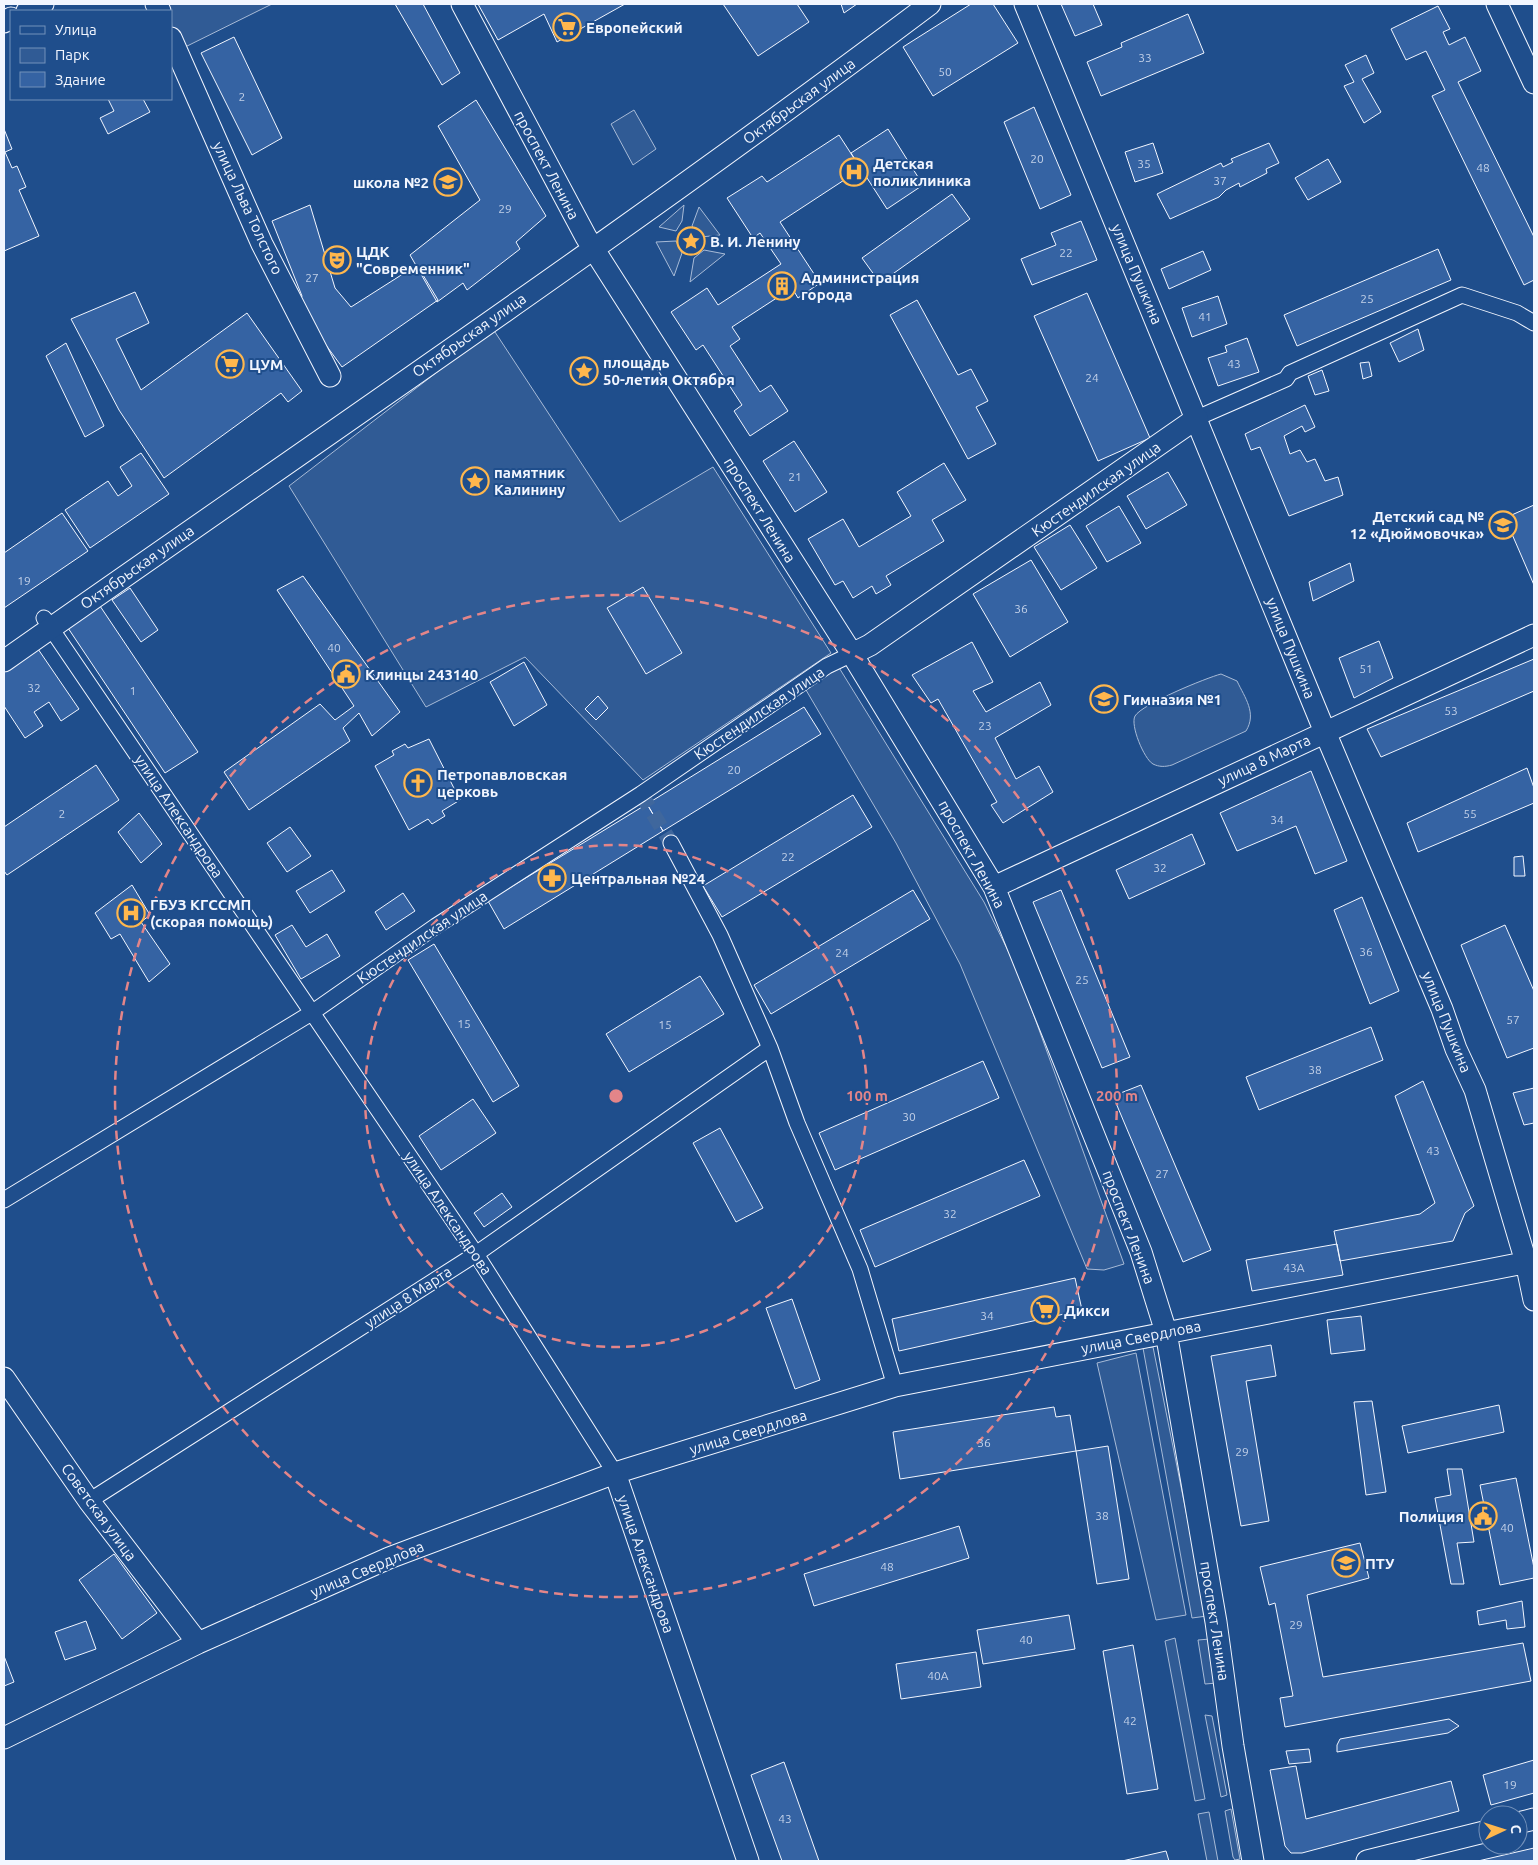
<svg xmlns="http://www.w3.org/2000/svg" width="1538" height="1865" font-family="Ubuntu,sans-serif">
<style>
.green{fill:#305b95;stroke:#a8bbd7}
.building{fill:#3563a3;stroke:#f2f6ff}
.lines{fill:none;stroke-linecap:round;stroke-linejoin:round}
.street-tunnel{stroke:#3f679d;stroke-width:15;stroke-dasharray:15 8;stroke-linecap:butt}
.street-casing{stroke:#f2f6ff;stroke-width:17}
.secondary-casing{stroke:#f2f6ff;stroke-width:23}
.street{stroke:#1f4e8c;stroke-width:15}
.secondary{stroke:#1f4e8c;stroke-width:21}
.ring{fill:none;stroke:#e38589;stroke-width:2.5;stroke-dasharray:9 6}
.labels{text-anchor:middle;dominant-baseline:central;stroke-width:4;stroke-linejoin:round;paint-order:stroke}
.number-label{font-size:12px;fill:#c3d1e8}
.poi-label{font-size:15px;font-weight:bold;fill:#f2f6ff;stroke:#1f4e8c;text-anchor:start}
.street-label{font-size:15px;fill:#f2f6ff;stroke:#1f4e8c}
.centre{fill:#e38589;stroke:#1f4e8c;stroke-width:2.5}
.ring-label{font-size:15px;text-anchor:middle;font-weight:bold;fill:#e38589;stroke:#1f4e8c;stroke-width:4;stroke-linejoin:round;paint-order:stroke}
</style>
<rect width="100%" height="100%" fill="#1f4e8c"/>
<path class="green" d="M149,4h123l-99,49 -2,-42h-18z
M634,110l22,39 -23,16 -22,-41z
M684,205l-2,16 -6,10 -17,-4z
M699,207l21,28 -19,2 -9,-11z
M676,241l6,12 -8,23 -18,-34z
M704,250l21,4 -35,28 4,-24z
M493,329l127,193 93,-55 118,186 -188,127 -118,-123 -99,50 -137,-221z
M838,666l146,236 33,67 107,295 -20,6 -17,-1 -127,-305 -64,-121 -90,-153z
M1221,674l16,7c8,17 20,32 9,50l-74,34c-7,2 -13,2 -19,-1 -9,-5 -23,-39 -18,-48 7,-12 71,-38 86,-42z
M1153,1347l54,269 -15,2 -49,-270z
M1136,1353l50,262 -30,5 -59,-257z
M1175,1638l30,161 -10,2 -30,-160z
M1210,1639l7,44 -12,1 -7,-44z
M1205,1715l7,1 15,79 -6,2z
M1231,1809l9,50 -5,1 -2,-3 -8,-46z
M1209,1812l9,49h-11l-9,-47z"/>
<path class="building" d="M395,4h28l37,69 -18,12z
M478,4h147l-68,38 -13,-28 -46,26z
M723,4h74l12,18 -51,34z
M841,4h16l-13,9z
M971,4h22l25,39 -85,53 -30,-49z
M1061,4h32l9,21 -27,11z
M1438,6l12,23 -7,3 6,13 16,-8 16,34 -23,11 76,155v43l-10,5 -92,-189 13,-6 -19,-39 -20,9 -15,-31z
M1188,14l16,39 -103,43 -14,-34 35,-15 -1,-4z
M234,37l48,101 -30,17 -51,-102z
M1366,55l8,18 -12,6 19,33 -17,11 -20,-37 10,-4 -9,-17z
M108,99h35l7,13 -42,22 -8,-16 14,-7z
M476,100l70,116 -30,26 4,7 -53,41 -4,-7 -26,19 -27,-47 70,-55 -42,-74z
M1034,107l37,88 -31,14 -36,-87z
M4,129l8,20 -7,3 7,16 5,-2 9,21 -7,3 20,46 -35,15z
M888,129l35,56 -36,24 -36,-56z
M839,135l22,34 -81,53 40,61 -22,15 -6,-10 -60,39 8,12 -10,7 30,46 11,-7 17,26 -38,25 -16,-25 8,-6 -39,-60 -7,5 -25,-38 36,-24 11,17 63,-41 -21,-31 -7,5 -26,-40 35,-22 5,6z
M1153,143l10,30 -28,9 -10,-30z
M1269,143l10,20 -13,6 1,4 -27,14 -1,-4 -13,7 -7,7 -49,22 -13,-25 64,-31 2,4 10,-5 -2,-3z
M1328,159l13,23 -33,18 -13,-22z
M952,194l18,25 -90,64 -18,-25z
M310,205l25,83 16,19 66,-42 21,35 -96,67 -44,-60 4,-11 -30,-75z
M1081,221l16,39 -65,25 -11,-26 35,-14 -5,-12z
M1438,249l13,31 -154,66 -13,-31z
M1203,251l8,19 -42,19 -8,-20z
M135,292l14,31 -33,16 25,51 106,-77 55,78 -14,11 -7,-9 -117,85 -45,-68 -48,-91z
M1087,293l63,145 -52,23 -64,-145z
M1218,296l9,28 -35,13 -10,-29z
M917,300l41,75 13,-6 17,32 -12,6 20,37 -28,15 -78,-144z
M1418,329l6,21 -25,12 -9,-19z
M1247,338l12,34 -41,14 -10,-28 19,-6 -2,-6z
M66,343l38,83 -19,11 -39,-81z
M1369,362l3,14 -9,3 -3,-16z
M1322,370l7,21 -14,4 -7,-19z
M1305,405l10,22 -10,5 -3,-6 -18,10 6,18 10,-4 7,12 8,-3 10,22 13,-4 5,18 -54,21 -29,-69 -9,3 -6,-16z
M794,441l33,51 -32,20 -32,-51z
M141,453l28,41 -79,54 -25,-38 43,-29 10,15 14,-10 -12,-19z
M944,463l22,37 -34,20 12,21 -58,35 5,9 -15,9 -4,-8 -19,12 -10,-17 -8,4 -27,-46 35,-20 16,28 52,-31 -14,-24z
M1168,472l19,33 -41,24 -19,-33z
M1534,505v80l-29,-67z
M1119,506l22,37 -34,19 -21,-36z
M62,513l26,38 -84,57v-55z
M1070,525l27,43 -36,22 -27,-43z
M1031,560l37,62 -58,35 -37,-63z
M1350,563l4,18 -41,20 -4,-19z
M303,576l97,136 -28,24 -13,-23 -16,15 7,13 -101,69 -25,-38 96,-68 15,16 19,-14 -77,-116z
M643,587l39,66 -36,21 -39,-66z
M130,588l28,42 -17,12 -29,-42z
M100,606l98,146 -33,21 -97,-145z
M1379,641l14,37 -39,20 -15,-40z
M972,642l21,40 -20,9 13,21 54,-30 11,23 -56,33 21,41 23,-13 14,26 -50,31 -12,-18 6,-3 -59,-103 -7,4 -19,-28z
M38,649l41,60 -18,12 -12,-19 -15,10 9,14 -18,12 -21,-32v-34z
M1534,659v32l-153,66 -14,-28z
M524,662l23,43 -33,21 -24,-44z
M598,696l10,12 -12,12 -11,-11z
M804,707l17,27 -158,97 -16,-27z
M429,739l31,61 -18,11 3,5 -13,8 -4,-5 -19,11 -34,-64 19,-11 -2,-4 13,-7 3,4z
M96,765l23,35 -112,75 -3,-4v-44z
M1527,768l7,20v15l-116,49 -11,-29z
M1311,771l36,90 -32,13 -19,-48 -59,25 -17,-38z
M853,795l19,32 -150,90 -19,-31z
M647,804l16,27 -159,98 -16,-28z
M139,813l23,31 -21,19 -23,-31z
M290,827l21,29 -24,16 -20,-29z
M1192,834l13,30 -76,35 -13,-29z
M1523,856l2,20h-11v-19z
M332,870l13,21 -35,22 -14,-22z
M132,885l18,30 -9,7 29,42 -21,18 -29,-48 -9,5 -16,-26z
M913,890l17,29 -159,95 -17,-29z
M1061,890l69,167 -28,11 -69,-166z
M403,893l12,18 -29,19 -11,-18z
M1362,897l37,94 -29,13 -36,-94z
M292,925l14,22 21,-13 13,22 -39,23 -26,-44z
M1505,925l29,66v57l-27,10 -46,-113z
M434,944l85,142 -26,16 -85,-142z
M700,976l24,38 -95,58 -23,-38z
M1371,1027l12,33 -124,50 -13,-33z
M983,1061l16,37 -164,72 -16,-37z
M1423,1081l51,125 -9,7 -12,28 -113,20 -6,-30 86,-17 15,-11 -40,-107z
M1141,1085l70,165 -28,12 -70,-166z
M1534,1088v35l-10,2 -11,-32z
M473,1099l23,34 -55,37 -22,-34z
M720,1128l43,80 -27,14 -43,-79z
M1024,1160l16,36 -165,71 -15,-37z
M502,1193l10,14 -28,20 -10,-14z
M1337,1244l6,31 -91,16 -6,-31z
M1075,1278l7,32 -183,41 -7,-32z
M792,1299l28,81 -25,9 -29,-81z
M1361,1316l4,34 -34,4 -4,-34z
M1271,1345l5,31 -30,5 23,140 -28,5 -30,-170z
M1372,1401l14,91 -20,3 -12,-93z
M1499,1405l5,27 -96,21 -6,-27z
M1054,1407l2,10 14,-2 6,36 -176,28 -7,-47z
M1108,1446l21,133 -32,5 -21,-133z
M1447,1469h15l12,73 -17,1 7,41h-13l-16,-86 16,-3z
M1516,1478l18,90v10l-34,7 -20,-100z
M959,1526l10,32 -155,48 -10,-32z
M1360,1543l9,35 -62,17 16,82 200,-34 8,38 -246,46 -5,-29 13,-2 -18,-93 -6,2 -9,-38z
M114,1554l43,59 -35,26 -43,-59z
M1522,1601l3,26 -18,2 -1,-9 -27,5 -2,-14z
M1069,1615l6,34 -92,15 -6,-34z
M86,1621l10,28 -31,11 -10,-28z
M1133,1645l25,144 -31,5 -24,-143z
M976,1652l5,35 -80,12 -5,-35z
M4,1656l10,26 -10,4z
M1449,1719l10,7 -11,7 -111,19v-7l3,-6z
M1309,1749l2,13 -22,2 -3,-13z
M1534,1760v33l-43,12 -8,-30z
M784,1762l35,99h-37l-31,-86z
M1296,1766l10,53 145,-38 8,30 -157,42h-11l-6,-7 -15,-76z
M1534,1848v13h-56z
M1166,1851l3,10h-47z"/>
<g class="lines">
<path class="street-tunnel" d="M641,794l30,49"/>
<g class="street-casing">
<path id="street" d="M1197,418l89,-39 4,-6 172,-78 55,18 17,10
M44,618l432,636 139,219
M671,843l49,92 50,113 27,75 63,146 35,117
M4,1200l309,-188 123,-86 205,-132 186,-128 25,-12
M89,1501l387,-247 294,-206"/>
</g>
<g class="secondary-casing">
<path id="secondary" d="M156,4l4,7
M462,4l124,233 266,417 142,233 147,365 25,80 50,290 17,124 20,115
M1025,4l300,728 117,277 14,40 19,41 51,172 8,38
M1497,4l37,79
M27,11l16,-7
M4,22l7,-4
M171,38l91,206 68,132
M852,654l18,-9 327,-227
M4,661c310,-218 624,-430 926,-657
M994,887l540,-252
M4,1378l85,123 109,142
M615,1473l133,388
M4,1738l194,-95 191,-85 226,-85 280,-87 639,-125
M1518,1823l16,-4
M1367,1861l121,-30"/>
</g>
<use href="#street" class="street"/>
<use href="#secondary" class="secondary"/>
</g>
<g class="ring">
<circle cx="616" cy="1096" r="251"/>
<circle cx="616" cy="1096" r="501"/>
</g>
<defs>
<g id="supermarket-ring" transform="scale(1.4375)"><circle r="9.5" fill="#1f4e8c" stroke="#ffb74d" stroke-width="1.5"/><path d="M-6-5.5h2.5l.6 2H6L4.5 2H-2.5L-4.4-4H-6ZM-1.5 3.2a1.3 1.3 0 1 0 .1 0ZM3 3.2a1.3 1.3 0 1 0 .1 0Z" fill="#ffb74d"/></g>
<g id="hospital-ring" transform="scale(1.4375)"><circle r="9.5" fill="#1f4e8c" stroke="#ffb74d" stroke-width="1.5"/><path d="M-5-5h3v3.5h4V-5h3V5h-3V1.5h-4V5h-3Z" fill="#ffb74d"/></g>
<g id="school-ring" transform="scale(1.4375)"><circle r="9.5" fill="#1f4e8c" stroke="#ffb74d" stroke-width="1.5"/><path d="M0-5L7-2L0 1L-7-2ZM-4 1L0 2.5L4 1V4Q0 6-4 4Z" fill="#ffb74d"/></g>
<g id="sight-ring" transform="scale(1.4375)"><circle r="9.5" fill="#1f4e8c" stroke="#ffb74d" stroke-width="1.5"/><path d="M0-6L1.8-2.2L6-1.7L2.9 1.2L3.7 5.4L0 3.3L-3.7 5.4L-2.9 1.2L-6-1.7L-1.8-2.2Z" fill="#ffb74d"/></g>
<g id="theatre-ring" transform="scale(1.4375)"><circle r="9.5" fill="#1f4e8c" stroke="#ffb74d" stroke-width="1.5"/><path d="M-5-5.5Q0-4 5-5.5V0Q5 5 0 6Q-5 5-5 0ZM-3.3-2.5H-1v1.5H-3.3ZM1-2.5H3.3v1.5H1ZM-2.8 1Q0 5.5 2.8 1Z" fill="#ffb74d"/></g>
<g id="building-ring" transform="scale(1.4375)"><circle r="9.5" fill="#1f4e8c" stroke="#ffb74d" stroke-width="1.5"/><path d="M-4-6H4V6H1V3H-1V6H-4ZM-2.5-4.3h1.7v1.8h-1.7ZM.8-4.3h1.7v1.8H.8ZM-2.5-1h1.7V.8h-1.7ZM.8-1h1.7V.8H.8Z" fill="#ffb74d"/></g>
<g id="civic-ring" transform="scale(1.4375)"><circle r="9.5" fill="#1f4e8c" stroke="#ffb74d" stroke-width="1.5"/><path d="M-.6-6.5H3V-4.5H.6V-3L4-1V1h2V6H-6V1h2V-1L-.6-3ZM-1.2 2.5V6h2.4V2.5Z" fill="#ffb74d"/></g>
<g id="church-ring" transform="scale(1.4375)"><circle r="9.5" fill="#1f4e8c" stroke="#ffb74d" stroke-width="1.5"/><path d="M-1.2-6h2.4v3.5h3.3v2.4h-3.3V6h-2.4V-.1h-3.3v-2.4h3.3Z" fill="#ffb74d"/></g>
<g id="pharmacy-ring" transform="scale(1.4375)"><circle r="9.5" fill="#1f4e8c" stroke="#ffb74d" stroke-width="1.5"/><path d="M-2-6h4v4h4v4h-4v4h-4v-4h-4v-4h4Z" fill="#ffb74d"/></g>
<g id="university-ring" transform="scale(1.4375)"><circle r="9.5" fill="#1f4e8c" stroke="#ffb74d" stroke-width="1.5"/><path d="M0-5L7-2L0 1L-7-2ZM-4 1L0 2.5L4 1V4Q0 6-4 4Z" fill="#ffb74d"/></g>
</defs>
<g fill-rule="evenodd">
<use href="#supermarket-ring" x="567" y="27"/>
<use href="#hospital-ring" x="854" y="172"/>
<use href="#school-ring" x="448" y="182"/>
<use href="#sight-ring" x="691" y="241"/>
<use href="#theatre-ring" x="337" y="260"/>
<use href="#building-ring" x="782" y="286"/>
<use href="#supermarket-ring" x="230" y="364"/>
<use href="#sight-ring" x="584" y="371"/>
<use href="#sight-ring" x="475" y="481"/>
<use href="#school-ring" x="1503" y="525"/>
<use href="#civic-ring" x="346" y="674"/>
<use href="#school-ring" x="1104" y="699"/>
<use href="#church-ring" x="418" y="783"/>
<use href="#pharmacy-ring" x="552" y="878"/>
<use href="#hospital-ring" x="131" y="913"/>
<use href="#supermarket-ring" x="1045" y="1310"/>
<use href="#civic-ring" x="1483" y="1516"/>
<use href="#university-ring" x="1346" y="1563"/>
</g>
<g class="labels">
<g class="number-label">
<text x="1145" y="57">33</text>
<text x="945" y="71">50</text>
<text x="242" y="96">2</text>
<text x="1037" y="158">20</text>
<text x="1144" y="163">35</text>
<text x="1483" y="167">48</text>
<text x="1220" y="180">37</text>
<text x="505" y="208">29</text>
<text x="1066" y="252">22</text>
<text x="312" y="277">27</text>
<text x="1367" y="298">25</text>
<text x="1205" y="316">41</text>
<text x="1234" y="363">43</text>
<text x="1092" y="377">24</text>
<text x="795" y="476">21</text>
<text x="24" y="580">19</text>
<text x="1021" y="608">36</text>
<text x="334" y="647">40</text>
<text x="1366" y="668">51</text>
<text x="34" y="687">32</text>
<text x="133" y="690">1</text>
<text x="1451" y="710">53</text>
<text x="985" y="725">23</text>
<text x="734" y="769">20</text>
<text x="62" y="813">2</text>
<text x="1470" y="813">55</text>
<text x="1277" y="819">34</text>
<text x="788" y="856">22</text>
<text x="1160" y="867">32</text>
<text x="1366" y="951">36</text>
<text x="842" y="952">24</text>
<text x="1082" y="979">25</text>
<text x="1513" y="1019">57</text>
<text x="464" y="1023">15</text>
<text x="665" y="1024">15</text>
<text x="1315" y="1069">38</text>
<text x="909" y="1116">30</text>
<text x="1433" y="1150">43</text>
<text x="1162" y="1173">27</text>
<text x="950" y="1213">32</text>
<text x="1294" y="1267">43А</text>
<text x="987" y="1315">34</text>
<text x="984" y="1442">36</text>
<text x="1242" y="1451">29</text>
<text x="1102" y="1515">38</text>
<text x="1507" y="1527">40</text>
<text x="887" y="1566">48</text>
<text x="1296" y="1624">29</text>
<text x="1026" y="1639">40</text>
<text x="938" y="1675">40А</text>
<text x="1130" y="1720">42</text>
<text x="1510" y="1784">19</text>
<text x="785" y="1818">43</text>
</g>
<g class="poi-label">
<text x="586" y="27">Европейский</text>
<text x="873" y="163">Детская<tspan x="873" dy="17">поликлиника</tspan></text>
<text x="429" y="182" text-anchor="end">школа №2</text>
<text x="710" y="241">В. И. Ленину</text>
<text x="356" y="251">ЦДК<tspan x="356" dy="17">"Современник"</tspan></text>
<text x="801" y="277">Администрация<tspan x="801" dy="17">города</tspan></text>
<text x="603" y="362">площадь<tspan x="603" dy="17">50-летия Октября</tspan></text>
<text x="249" y="364">ЦУМ</text>
<text x="494" y="472">памятник<tspan x="494" dy="17">Калинину</tspan></text>
<text x="1484" y="516" text-anchor="end">Детский сад №<tspan x="1484" dy="17">12 «Дюймовочка»</tspan></text>
<text x="365" y="674">Клинцы 243140</text>
<text x="1123" y="699">Гимназия №1</text>
<text x="437" y="774">Петропавловская<tspan x="437" dy="17">церковь</tspan></text>
<text x="571" y="878">Центральная №24</text>
<text x="150" y="904">ГБУЗ КГССМП<tspan x="150" dy="17">(скорая помощь)</tspan></text>
<text x="1064" y="1310">Дикси</text>
<text x="1464" y="1516" text-anchor="end">Полиция</text>
<text x="1365" y="1563">ПТУ</text>
</g>
<g class="street-label">
<text transform="translate(799 101) rotate(-36)">Октябрьская улица</text>
<text transform="translate(547 165) rotate(62)">проспект Ленина</text>
<text transform="translate(248 208) rotate(65)">улица Льва Толстого</text>
<text transform="translate(1137 274) rotate(67)">улица Пушкина</text>
<text transform="translate(469 335) rotate(-35)">Октябрьская улица</text>
<text transform="translate(1096 489) rotate(-35)">Кюстендилская улица</text>
<text transform="translate(760 510) rotate(58)">проспект Ленина</text>
<text transform="translate(137 567) rotate(-35)">Октябрьская улица</text>
<text transform="translate(1291 648) rotate(68)">улица Пушкина</text>
<text transform="translate(759 713) rotate(-34)">Кюстендилская улица</text>
<text transform="translate(1264 760) rotate(-25)">улица 8 Марта</text>
<text transform="translate(179 816) rotate(56)">улица Александрова</text>
<text transform="translate(972 854) rotate(61)">проспект Ленина</text>
<text transform="translate(422 937) rotate(-34)">Кюстендилская улица</text>
<text transform="translate(1447 1022) rotate(68)">улица Пушкина</text>
<text transform="translate(448 1213) rotate(56)">улица Александрова</text>
<text transform="translate(1129 1227) rotate(69)">проспект Ленина</text>
<text transform="translate(408 1297) rotate(-33)">улица 8 Марта</text>
<text transform="translate(1141 1337) rotate(-11)">улица Свердлова</text>
<text transform="translate(748 1432) rotate(-17)">улица Свердлова</text>
<text transform="translate(99 1512) rotate(54)">Советская улица</text>
<text transform="translate(646 1564) rotate(71)">улица Александрова</text>
<text transform="translate(367 1569) rotate(-23)">улица Свердлова</text>
<text transform="translate(1215 1621) rotate(81)">проспект Ленина</text>
</g>
</g>
<circle cx="616" cy="1096" r="8" class="centre"/>
<g class="ring-label">
<text x="867" y="1101">100 m</text>
<text x="1117" y="1101">200 m</text>
</g>
<rect width="1538" height="1865" fill="none" stroke="#f2f6ff" stroke-width="10"/>
<rect x="10" y="10" width="162" height="90" fill="#1f4e8c" stroke="#7391ba"/>
<rect x="20" y="26" width="25" height="8" fill="#1f4e8c" stroke="#7391ba"/>
<text x="55" y="35" font-size="15" fill="#f2f6ff">Улица</text>
<rect x="20" y="48" width="25" height="15" fill="#305b95" stroke="#7391ba"/>
<text x="55" y="60" font-size="15" fill="#f2f6ff">Парк</text>
<rect x="20" y="72" width="25" height="15" fill="#3563a3" stroke="#7391ba"/>
<text x="55" y="85" font-size="15" fill="#f2f6ff">Здание</text>
<g transform="translate(1503 1830) rotate(86)"><circle r="24" fill="#1f4e8c" stroke="#7391ba"/>
<path d="M0-4L9 19L0 12L-9 19Z" fill="#ffb74d"/>
<text y="-8" font-size="14" font-weight="bold" text-anchor="middle" fill="#f2f6ff">С</text>
</g>
</svg>
